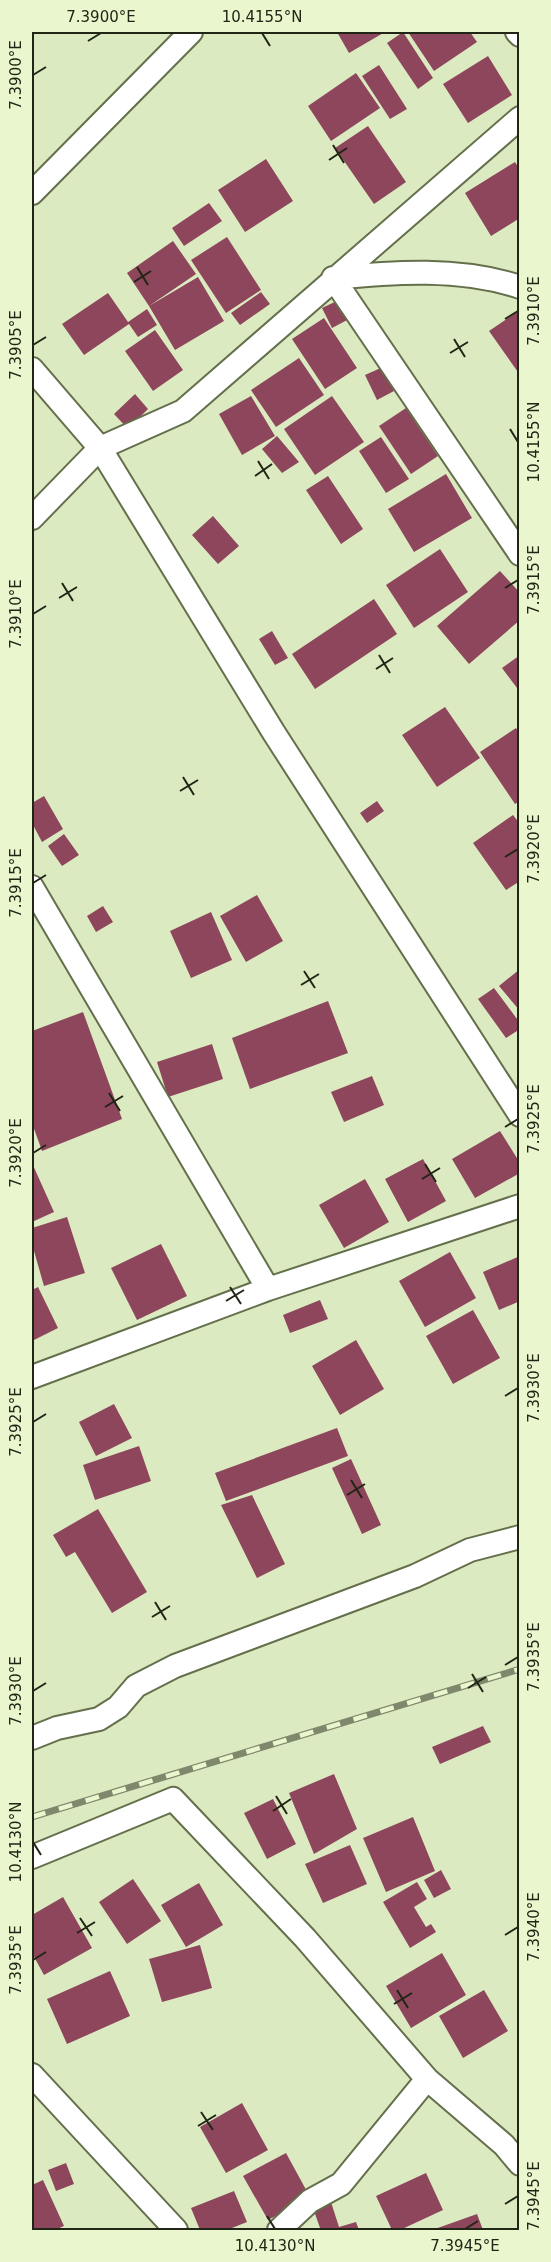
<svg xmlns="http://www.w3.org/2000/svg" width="551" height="2262" font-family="'DejaVu Sans',sans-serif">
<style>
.building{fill:#8d465b}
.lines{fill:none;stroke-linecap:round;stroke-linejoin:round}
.street-casing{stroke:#646f4b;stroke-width:26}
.street{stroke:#fff;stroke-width:22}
.rail-casing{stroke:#7f886c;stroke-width:7}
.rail{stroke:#eaf7ce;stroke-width:4.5;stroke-dasharray:14;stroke-linecap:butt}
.ticks{fill:none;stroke:#202515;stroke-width:2}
.neatline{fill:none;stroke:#202515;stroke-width:2}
.ticks-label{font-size:15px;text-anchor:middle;fill:#202515}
</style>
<rect width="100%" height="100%" fill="#dceac1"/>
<path class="building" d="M337,32h48l-36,21z
M403,32l30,46 -15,11 -31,-46z
M408,32h62l7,10 -43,29z
M488,56l24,39 -44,28 -25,-39z
M379,65l28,44 -17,10 -28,-43z
M356,73l24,35 -49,33 -23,-35z
M368,126l38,56 -32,22 -39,-56z
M266,159l27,42 -48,31 -27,-42z
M515,162l5,8v48l-29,18 -26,-43z
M209,203l13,18 -38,25 -12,-18z
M227,237l34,53 -35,23 -35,-53z
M173,241l23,33 -47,32 -22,-33z
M198,277l26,44 -49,29 -26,-44z
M261,292l9,12 -30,21 -9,-12z
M108,293l20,29 19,-13 10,16 -19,12 -9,-13 -45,31 -22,-31z
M341,299l10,19 -19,10 -10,-20z
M520,310v65l-31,-44z
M324,318l33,50 -32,21 -33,-50z
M155,330l28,40 -30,21 -28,-40z
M299,358l25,37 -48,32 -25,-37z
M383,367l11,24 -17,9 -12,-25z
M135,394l13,15 -20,20 -14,-15z
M251,396l24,40 -33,19 -23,-41z
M332,396l32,46 -49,33 -31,-46z
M406,408l32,48 -27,18 -32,-48z
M277,436l22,26 -17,11 -20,-24z
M381,437l28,42 -23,14 -27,-42z
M446,474l26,44 -58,34 -26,-43z
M328,476l35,53 -22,15 -35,-54z
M213,516l26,30 -21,18 -26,-29z
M440,549l28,43 -54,36 -28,-43z
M500,571l20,22v27l-51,44 -32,-38z
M374,599l23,35 -82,55 -23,-35z
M272,631l16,27 -13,7 -16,-26z
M520,655v37l-18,-24z
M445,707l35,51 -43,29 -35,-52z
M516,728l4,6v67l-5,3 -35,-52z
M44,796l19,33 -21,13 -10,-19v-20z
M377,801l7,10 -17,12 -7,-10z
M513,815l7,9v57l-14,9 -33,-47z
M64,834l15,21 -17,11 -14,-20z
M257,895l26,46 -37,21 -26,-46z
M103,906l10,16 -17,10 -9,-16z
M211,912l21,48 -41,18 -21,-47z
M520,969v42l-21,-25z
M494,988l26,35v6l-14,9 -28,-39z
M328,1001l20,52 -98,36 -18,-51z
M83,1012l39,107 -80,32 -10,-28v-92z
M212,1044l11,35 -55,18 -11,-35z
M372,1076l12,29 -40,17 -13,-30z
M500,1131l20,32v10l-45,25 -23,-39z
M423,1159l23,42 -38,21 -23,-43z
M32,1163l22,49 -22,10z
M365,1179l24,43 -45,26 -25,-43z
M67,1217l18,56 -41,13 -12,-42v-16z
M161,1244l26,52 -50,24 -26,-52z
M450,1252l26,46 -51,29 -26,-46z
M520,1256v45l-21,9 -16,-38z
M38,1287l20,41 -26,13v-51z
M320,1300l8,19 -38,14 -7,-18z
M473,1310l27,48 -47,26 -27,-48z
M356,1340l28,49 -44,26 -28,-49z
M114,1404l18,34 -36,18 -17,-34z
M337,1428l11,28 -122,45 -11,-28z
M139,1446l12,35 -56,19 -12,-35z
M351,1459l30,66 -19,9 -30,-66z
M252,1495l33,69 -28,14 -36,-73z
M98,1509l49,83 -35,21 -37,-61 -9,5 -13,-22z
M483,1726l8,16 -51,22 -8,-17z
M334,1774l23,55 -43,25 -25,-61z
M273,1799l23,45 -29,15 -23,-46z
M413,1817l22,54 -49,21 -23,-54z
M350,1845l17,39 -44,19 -18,-39z
M441,1870l10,19 -17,9 -10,-18z
M133,1879l28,42 -34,23 -28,-42z
M417,1882l10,17 -13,8 12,20 5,-3 5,8 -26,16 -27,-46z
M199,1883l24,42 -37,22 -25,-42z
M63,1897l29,51 -48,27 -12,-22v-38z
M200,1945l12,43 -50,14 -13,-43z
M442,1953l24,42 -55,33 -25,-42z
M110,1971l20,45 -63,28 -20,-45z
M484,1990l24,41 -45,27 -24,-42z
M242,2103l26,47 -42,23 -26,-46z
M286,2153l24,44 -42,23 -25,-44z
M66,2163l8,21 -18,7 -8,-21z
M426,2173l17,37 -43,20h-8l-16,-34z
M43,2180l21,46 -9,4h-23v-45z
M234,2191l13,31 -20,8h-27l-9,-22z
M330,2199l9,28 17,-5 3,8h-46l7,-2 -8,-23z
M477,2214l6,16h-51z"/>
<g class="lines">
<g class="street-casing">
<path id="street" d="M517,32l3,3
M32,193l159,-161
M520,287c-60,-20 -126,-15 -187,-9l187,276
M32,369l68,79 174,285 246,382
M32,518l68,-70 83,-37 337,-293
M32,887l236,402
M32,1377l236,-88 252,-83
M32,1738l25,-10 42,-9 19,-12 18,-21 39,-20 240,-90 55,-26 50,-13
M32,1857l141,-58 132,139 122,141 77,66 16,19
M32,2075l144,155
M279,2230l31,-29 31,-17 86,-105"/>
</g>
<use href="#street" class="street"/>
<g class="rail-casing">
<path id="rail" d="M32,1817l488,-148"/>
</g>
<use href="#rail" class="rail"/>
</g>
<path class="ticks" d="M262,33l8,13M88,41l13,-8M33,75l13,-8M333,145l11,18M329,160l18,-12M137,267l11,18M134,282l17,-11M505,319l13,-8M454,339l11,18M33,345l13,-8M450,353l18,-11M510,429l8,13M258,461l11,18M255,476l17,-12M62,583l11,18M505,588l13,-8M59,598l18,-11M33,614l13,-8M379,655l11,18M376,669l17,-11M183,777l11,18M180,791l18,-11M505,857l13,-8M33,883l13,-8M304,971l11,17M301,985l18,-11M109,1093l11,18M105,1107l18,-11M505,1127l13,-8M33,1153l13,-8M425,1164l11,18M422,1179l18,-11M230,1287l11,17M226,1301l18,-11M505,1396l13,-8M33,1422l13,-8M351,1480l11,18M347,1495l18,-11M155,1602l11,18M152,1617l18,-11M505,1665l13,-8M472,1674l11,18M468,1688l18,-11M33,1691l13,-8M276,1796l11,18M273,1811l18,-12M33,1842l8,13M80,1918l12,18M77,1933l18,-11M505,1935l13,-8M33,1960l13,-8M397,1990l11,18M394,2004l18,-11M201,2112l12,18M198,2126l18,-11M505,2204l13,-8M267,2216l8,13M465,2229l13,-8"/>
<rect width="551" height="2262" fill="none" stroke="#eaf7ce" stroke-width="66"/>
<rect x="33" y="33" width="485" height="2196" class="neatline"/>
<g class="ticks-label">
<text x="101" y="22">7.3900°E</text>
<text x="262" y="22">10.4155°N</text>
<text transform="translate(16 75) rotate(-90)" y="5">7.3900°E</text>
<text transform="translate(534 311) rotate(-90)" y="5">7.3910°E</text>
<text transform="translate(16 345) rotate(-90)" y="5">7.3905°E</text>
<text transform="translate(534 442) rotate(-90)" y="5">10.4155°N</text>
<text transform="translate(534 580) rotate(-90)" y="5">7.3915°E</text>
<text transform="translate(16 614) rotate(-90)" y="5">7.3910°E</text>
<text transform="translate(534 849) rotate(-90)" y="5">7.3920°E</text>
<text transform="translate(16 883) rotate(-90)" y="5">7.3915°E</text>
<text transform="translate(534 1119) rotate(-90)" y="5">7.3925°E</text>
<text transform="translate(16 1153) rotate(-90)" y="5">7.3920°E</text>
<text transform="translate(534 1388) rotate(-90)" y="5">7.3930°E</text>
<text transform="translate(16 1422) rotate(-90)" y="5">7.3925°E</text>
<text transform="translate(534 1657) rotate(-90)" y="5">7.3935°E</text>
<text transform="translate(16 1691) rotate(-90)" y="5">7.3930°E</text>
<text transform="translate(16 1842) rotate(-90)" y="5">10.4130°N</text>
<text transform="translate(534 1927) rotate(-90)" y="5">7.3940°E</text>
<text transform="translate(16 1960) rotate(-90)" y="5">7.3935°E</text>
<text transform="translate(534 2196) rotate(-90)" y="5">7.3945°E</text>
<text x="275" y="2251">10.4130°N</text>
<text x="465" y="2251">7.3945°E</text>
</g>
</svg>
